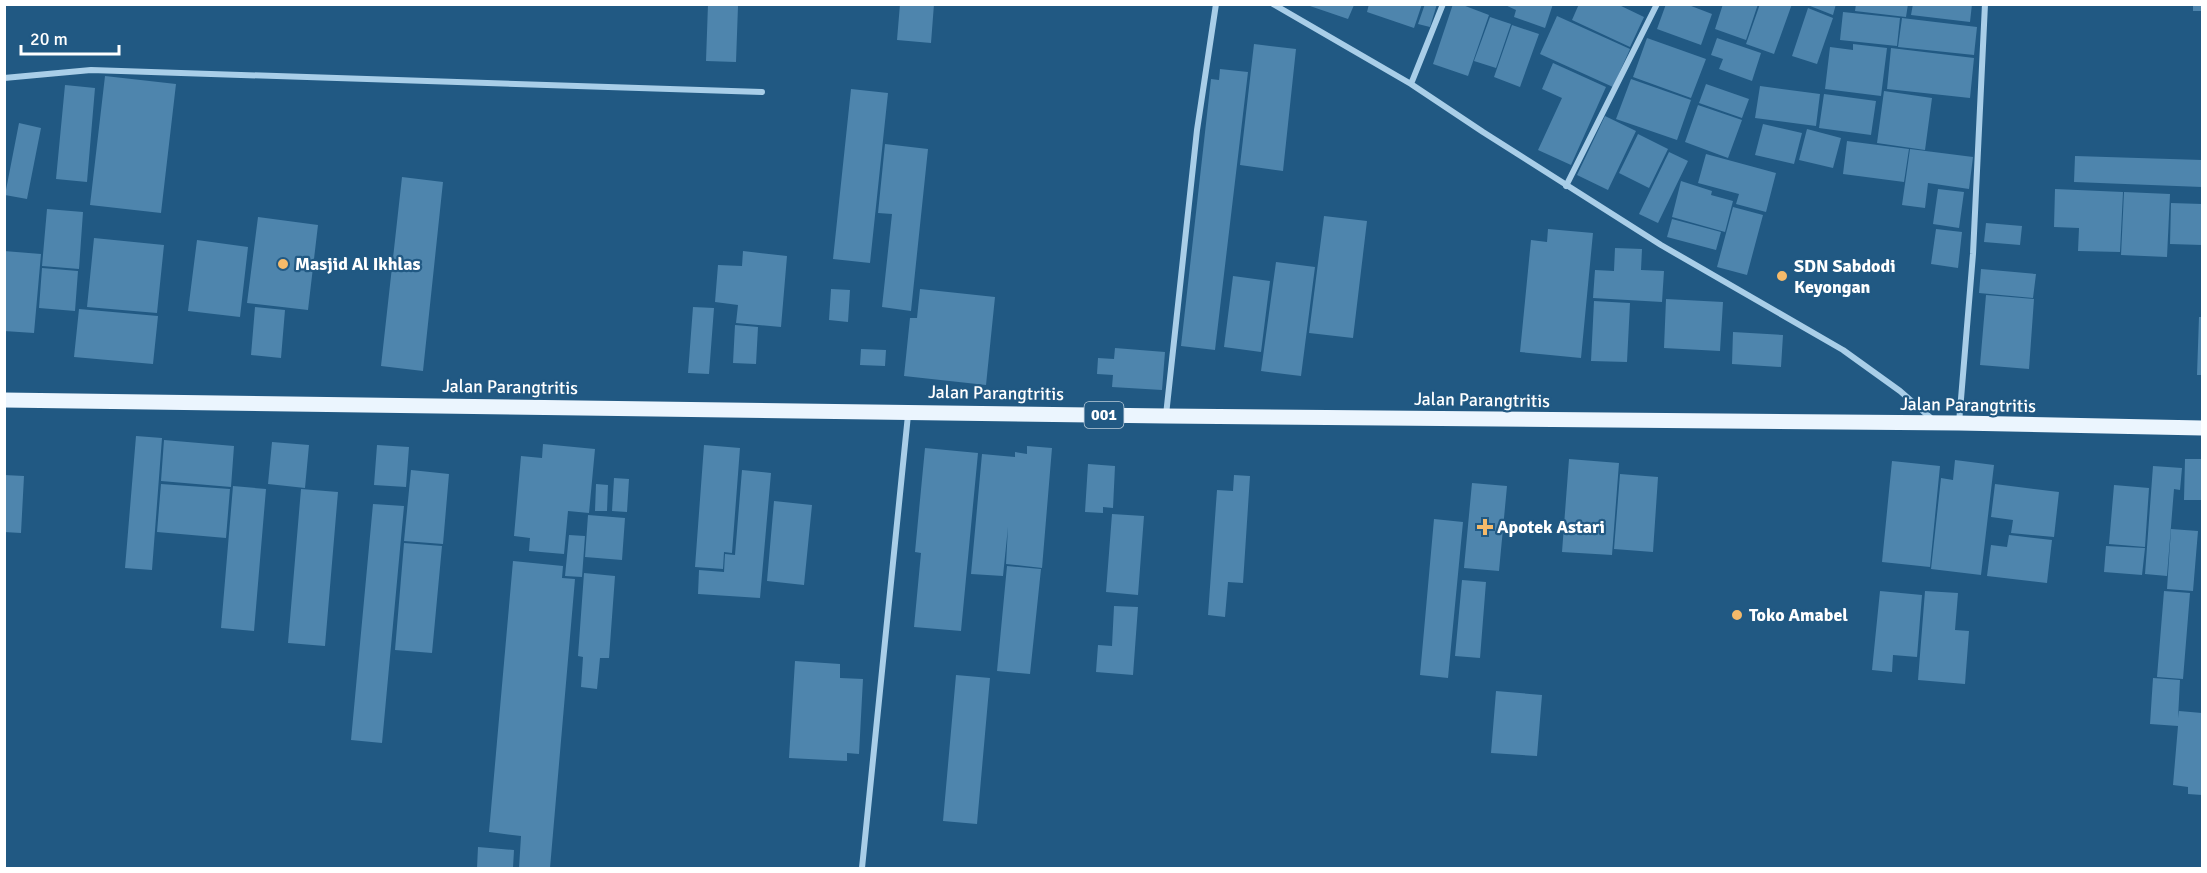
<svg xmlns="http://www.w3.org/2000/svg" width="2207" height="873" font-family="Signika,sans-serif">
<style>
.building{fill:#4e85ad}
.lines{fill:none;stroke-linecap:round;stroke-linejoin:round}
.street{stroke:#a9cee8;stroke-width:6}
.primary{stroke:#ebf5fe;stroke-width:15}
.poi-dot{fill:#f5ba6a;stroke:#215983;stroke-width:2}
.labels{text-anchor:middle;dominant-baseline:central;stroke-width:4.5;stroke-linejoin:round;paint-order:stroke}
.shield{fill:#215983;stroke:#bccdda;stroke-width:1.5}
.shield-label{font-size:16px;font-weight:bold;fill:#fff}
.poi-label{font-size:18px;font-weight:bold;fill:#fff;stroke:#215983;text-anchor:start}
.street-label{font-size:18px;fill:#fff;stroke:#215983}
</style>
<rect width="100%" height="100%" fill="#215983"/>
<path class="building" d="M708,4l30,2 -2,56 -30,-1z
M900,4h34l-3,39 -34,-3z
M1369,4h53l-8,24 -47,-16z
M1425,4h12l-7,23 -12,-3z
M1453,4h7l29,11 -21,61 -35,-12z
M1503,4h50l-8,24 -31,-11 2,-7z
M1579,4h38l27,13 -14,30 -58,-27z
M1666,4h20l26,10 -11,31 -44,-16z
M1723,4h35l-12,36 -31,-11z
M1760,4h32l-18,50 -28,-10z
M1805,4h31l-3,11z
M1856,4h52l-2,13 -51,-6z
M1913,4h59l-2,18 -59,-7z
M2193,4h9v7h-9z
M1307,5h47l-6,14z
M1808,8l25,10 -16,46 -25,-8z
M1843,12l57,6 -3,28 -57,-6z
M1557,16l73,33 -17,38 -73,-33z
M1490,17l21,7 -15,44 -22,-7z
M1902,18l75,9 -3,28 -76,-8z
M1512,25l27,9 -19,53 -26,-10z
M1647,38l59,21 -15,39 -58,-21z
M1717,38l44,15 -9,28 -33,-12 4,-10 -12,-4z
M1254,44l42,5 -13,122 -43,-6z
M1853,44l34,4 -6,48 -56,-7 5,-42 23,3z
M1891,48l83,10 -4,40 -83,-9z
M1553,63l53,24 -35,78 -33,-15 24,-52 -20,-9z
M1220,69l28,3 -33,278 -34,-4 30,-267 8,1z
M105,76l71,8 -15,129 -71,-8z
M1631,79l60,21 -14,40 -61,-21z
M1706,84l43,15 -7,19 -43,-15z
M65,85l30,3 -8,94 -31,-3z
M1760,86l60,8 -4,32 -61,-8z
M851,89l37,4 -18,170 -37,-4z
M1884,91l48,7 -7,52 -48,-7z
M1824,94l52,7 -5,34 -52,-7z
M1698,105l44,15 -14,38 -43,-16z
M1605,116l31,15 -28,59 -31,-15z
M19,123l22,5 -14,71 -22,-4z
M1763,124l39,9 -8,31 -39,-9z
M1807,129l34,9 -8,30 -34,-8z
M1638,134l30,15 -19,39 -30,-15z
M1847,141l62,8 -5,33 -61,-8z
M885,144l43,5 -17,162 -29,-4 10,-93 -14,-1z
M1910,149l63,8 -4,32 -41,-6 -3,25 -23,-3z
M1669,152l19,9 -30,62 -19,-9z
M1706,154l70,19 -10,39 -30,-8 3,-10 -41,-11z
M2075,156l127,4v27l-128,-5z
M402,177l41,5 -20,189 -42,-5z
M1681,181l31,10 -1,4 22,6 -8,31 -53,-15z
M1938,189l26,3 -5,36 -26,-4z
M2055,189l68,3 -3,60 -42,-1 1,-23 -25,-1z
M2124,192l46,2 -3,63 -46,-2z
M2171,203l31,1v41l-32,-1z
M1733,207l30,8 -16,60 -30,-8z
M47,209l36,3 -4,57 -37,-3z
M1324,216l43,5 -14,117 -44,-5z
M258,217l60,8 -10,85 -61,-7z
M1672,219l49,13 -5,18 -49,-13z
M1986,223l36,3 -2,19 -36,-3z
M1548,229l45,4 -12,125 -61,-6 11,-112 16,2z
M1936,229l26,3 -4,36 -27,-4z
M94,238l70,7 -7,68 -70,-6z
M197,240l51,7 -8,70 -52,-6z
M1615,248l27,1 -1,21 23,1 -2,31 -69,-4 2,-28 19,1z
M4,251l37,3 -7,79 -30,-2z
M743,251l44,5 -6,71 -45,-4 2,-18 -23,-3 3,-37 24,1z
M1276,262l39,5 -14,109 -40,-5z
M42,268l36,3 -3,40 -36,-3z
M1981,269l55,5 -3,24 -54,-5z
M1233,276l37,5 -9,71 -37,-5z
M831,289l19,1 -2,32 -19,-2z
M920,289l75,8 -9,88 -82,-9 6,-58h7z
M1986,295l48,4 -5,70 -49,-4z
M1666,299l57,3 -3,49 -56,-3z
M1594,301l36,2 -3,59 -36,-1z
M255,307l30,3 -4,48 -30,-3z
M693,307l21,1 -5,66 -21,-1z
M79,309l79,7 -5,48 -79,-7z
M2199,317h3v58h-5z
M735,325l23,2 -2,37 -23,-1z
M1733,332l50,3 -2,32 -49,-3z
M1115,348l50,4 -3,38 -50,-3 1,-12 -16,-1 1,-16 16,1z
M861,349l25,1 -1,16 -25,-1z
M136,436l26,2 -10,132 -27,-2z
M164,440l70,6 -3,41 -70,-6z
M272,442l37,3 -4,43 -37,-4z
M543,444l52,5 -6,64 -21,-2 -4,43 -35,-3 1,-13 -16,-2 7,-80 21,2z
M377,445l32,2 -3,40 -32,-2z
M704,445l36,3 -8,105 -8,-1 -1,17 -28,-2z
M1027,446l25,2 -10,120 -36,-4 2,-37 -5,49 -32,-2 11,-120 33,3v-5l12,2z
M925,448l53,5 -17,178 -47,-4 7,-74 -6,-1z
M1569,459l50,4 -7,92 -50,-3z
M2185,459h17v41h-18z
M1955,460l39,5 -13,110 -50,-6 10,-91 12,2z
M1892,461l48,5 -10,101 -48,-5z
M1088,464l27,2 -2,42 -10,-1v6l-18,-1z
M2153,466l29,2 -2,22 -6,-1 -7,87 -22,-2z
M411,470l38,4 -6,70 -39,-3z
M742,470l29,3 -11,125 -62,-4 1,-24 25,2 1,-18 10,1z
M1620,474l38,3 -5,75 -39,-3z
M4,475l20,1 -3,57 -17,-1z
M1234,475l16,1 -7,107 -15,-1 -3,35 -17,-2 9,-125 16,1z
M614,478l15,1 -2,33 -15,-1z
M1472,483l35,3 -8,85 -35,-3z
M161,484l69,5 -4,49 -69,-6z
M596,484l12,1 -1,26h-12z
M1995,484l64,8 -5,45 -43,-4 2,-13 -22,-3z
M2114,485l35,3 -4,59 -36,-3z
M233,486l33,3 -12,142 -33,-3z
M301,489l37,3 -13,154 -37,-3z
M774,501l38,4 -8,80 -37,-4z
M373,504l31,2 -22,237 -31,-3z
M1112,514l32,2 -6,79 -32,-3z
M588,515l37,3 -3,42 -37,-3z
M1434,519l29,3 -15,156 -28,-3z
M2171,529l27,2 -5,60 -26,-2z
M569,535l16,1 -3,41 -17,-1z
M2009,535l43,5 -5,43 -60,-7 4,-31 16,2z
M404,543l38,3 -10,107 -37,-3z
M2106,546l39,2 -3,27 -38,-3z
M513,561l50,5 -1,12 13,1 -25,289h-31l2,-32 -32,-4z
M1007,566l34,3 -11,105 -33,-3z
M584,573l31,3 -6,82h-9l-3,31 -16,-2 2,-30 -5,-1z
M1462,580l24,2 -6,76 -25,-2z
M1880,591l42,4 -5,62 -24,-2 -1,17 -20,-2z
M1925,591l33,2 -3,37 14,1 -4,53 -47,-4z
M2164,591l26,2 -7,86 -26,-2z
M1114,606l24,1 -5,68 -37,-3 2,-27 14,1z
M795,661l45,3v14l23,1 -4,75 -12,-1v8l-58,-3z
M956,675l34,3 -13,146 -34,-3z
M2153,678l27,2 -2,38 1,-7 23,2v82l-14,-1v-7l-15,-2 5,-59 -28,-2z
M1496,691l46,4 -5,61 -46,-3z
M478,847l36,3 -1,18h-36z"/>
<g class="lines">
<path class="street" d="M1273,4l138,80 72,48 178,113 182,105 57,41 32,28
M4,78l87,-8 671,22
M1411,84l32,-80
M1566,186l91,-182
M1166,415l31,-285 19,-126
M1959,423l14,-169 12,-250
M862,868l46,-453"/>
<path class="primary" d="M4,400l1162,16 793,7 243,5"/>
</g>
<g class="poi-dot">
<circle cx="283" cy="264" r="6"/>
<circle cx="1782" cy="276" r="6"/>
<path d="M1482 518h6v6h6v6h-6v6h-6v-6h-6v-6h6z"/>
<circle cx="1737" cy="615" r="6"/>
</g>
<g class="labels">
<rect class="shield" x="1084.5" y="402" width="39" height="26" rx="4.5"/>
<g class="shield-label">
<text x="1104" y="415">001</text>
</g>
<g class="poi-label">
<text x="295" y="264">Masjid Al Ikhlas</text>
<text x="1794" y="266">SDN Sabdodi<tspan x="1794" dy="21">Keyongan</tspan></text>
<text x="1497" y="527">Apotek Astari</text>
<text x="1749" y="615">Toko Amabel</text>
</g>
<g class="street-label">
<text transform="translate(510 387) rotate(1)">Jalan Parangtritis</text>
<text transform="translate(996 393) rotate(1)">Jalan Parangtritis</text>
<text transform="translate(1482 400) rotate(1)">Jalan Parangtritis</text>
<text transform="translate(1968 405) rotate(1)">Jalan Parangtritis</text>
</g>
</g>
<rect width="2207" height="873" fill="none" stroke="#ffffff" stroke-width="12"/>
<path d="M21 45v9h98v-9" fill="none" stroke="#ffffff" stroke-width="3"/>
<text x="30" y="45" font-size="18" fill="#ffffff" stroke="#215983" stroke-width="4.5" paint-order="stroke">20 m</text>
</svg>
